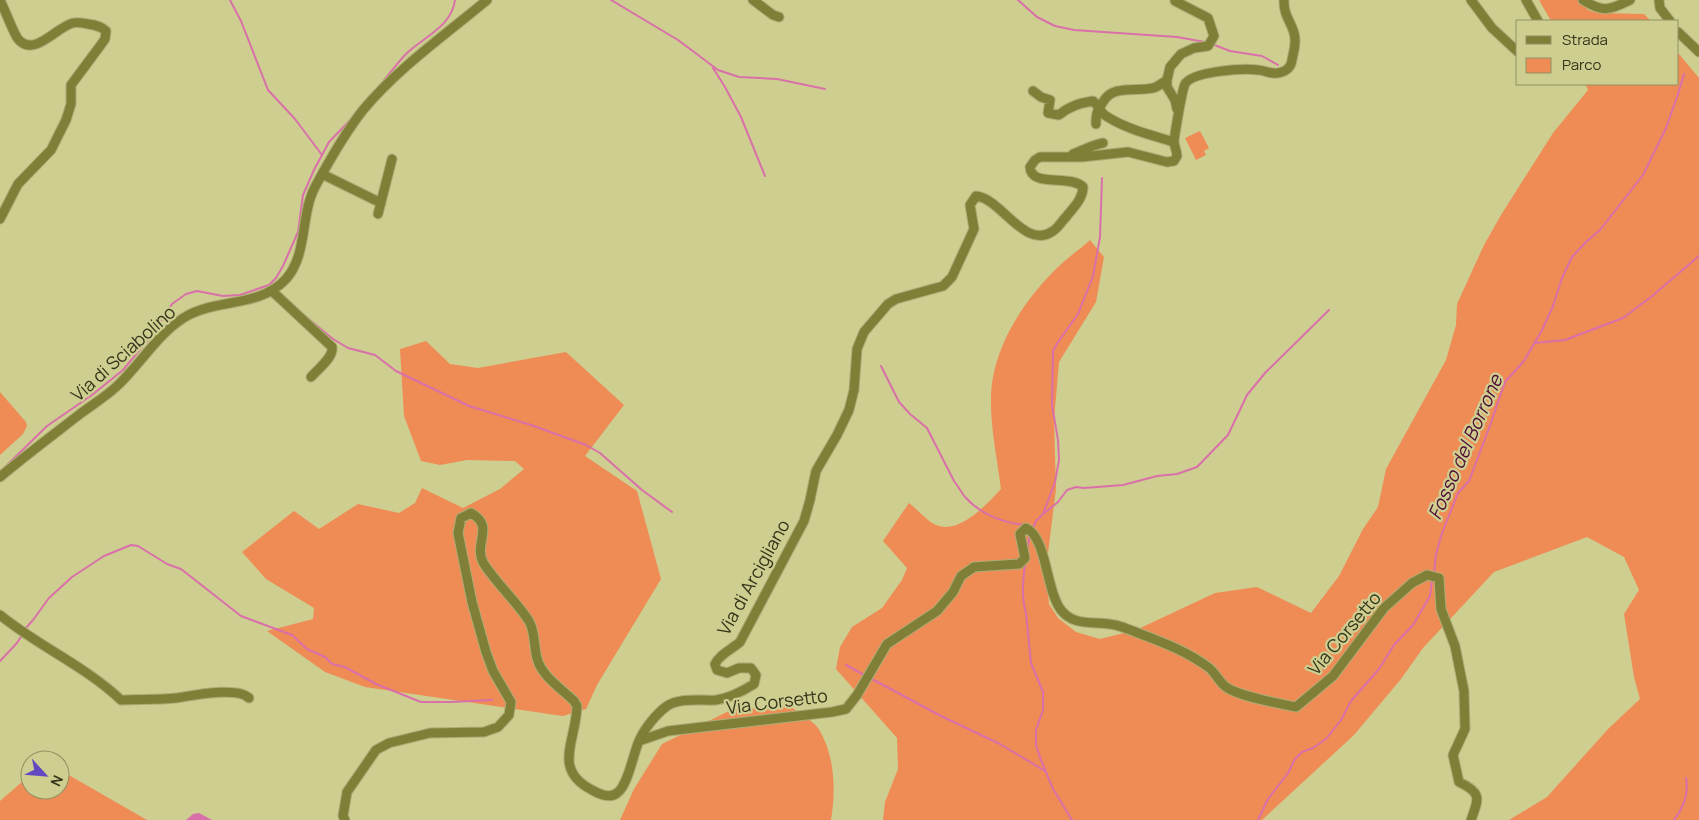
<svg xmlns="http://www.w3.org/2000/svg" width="1699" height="820" font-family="Manrope,sans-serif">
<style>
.green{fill:#ef8b55}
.water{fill:#d970a9}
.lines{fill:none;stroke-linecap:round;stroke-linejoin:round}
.stream{stroke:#d970a9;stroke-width:2}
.minor-casing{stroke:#acac76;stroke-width:11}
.minor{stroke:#807f38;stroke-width:9}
.labels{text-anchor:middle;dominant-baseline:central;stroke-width:4.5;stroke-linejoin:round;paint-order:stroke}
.street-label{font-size:18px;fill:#35351c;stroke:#cece90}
.water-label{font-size:19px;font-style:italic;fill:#4f0d36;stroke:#cece90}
</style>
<rect width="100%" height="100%" fill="#cece90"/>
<path class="green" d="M1539,0h40l9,10 10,3 46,1 7,7h-100z
M1678,53l21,25v742h-190l38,-23 62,-69 31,-29 -6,-22 -10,-63 15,-24 -15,-33 -37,-20 -93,35 -71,76 -22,31 -47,56 -92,85h-379l2,-18 13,-33 -1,-31 -61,-69 4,-22 12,-20 30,-19 20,-28 5,-12 -24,-27 26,-38c7,5 19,19 27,22 23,10 51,-21 65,-36 -4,-31 -11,-63 -10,-94 2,-47 30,-90 62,-123 11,-12 25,-21 37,-32l14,17 -8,45 -37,60 -5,58 2,69 -10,80 3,35 9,14 18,14 24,7 36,-9 79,-37 42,-6 54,26 28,-37 24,-47 15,-22 8,-38 60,-109 10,-35 1,-21 27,-59 17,-30 52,-82 35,-43 -3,-6h93z
M1200,131l9,17 -5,3 2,4 -10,5 -11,-22z
M426,341l24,23 28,4 88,-16 58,53 -39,51 52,35 24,88 -64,106 -11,24 -23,7 -198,-29 -40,-15 -58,-41 46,-12 1,-11 -48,-29 -24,-27 52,-41 25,18 39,-25 41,9 16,-10 7,-15 41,20 37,-19 24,-20 -9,-8 -48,-1 -27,5 -19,-4 -17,-45 -4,-67z
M0,392l26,30 1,4 -4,8 -23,21z
M790,706c9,7 22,14 28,22 17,26 18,63 13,92h-211l14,-31 28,-45 69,-34z
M60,770l87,50h-147v-19l30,-26v15h30z"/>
<path class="water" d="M199,813l13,7h-26l7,-6z"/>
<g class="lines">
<path class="stream" d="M230,0l11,21 27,69 27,29 27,36
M611,0l67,40 40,30 21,7 38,2 48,10
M1018,0l19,17 18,9 19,4 103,7 28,5
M1212,44l18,7 32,5 16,9
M713,68l12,19 16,30 24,59
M382,83c8,-10 16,-21 25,-30 17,-16 45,-27 48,-53
M299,311l34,28 15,9 27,7 21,16 73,35 62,19 55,20 14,8 42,37 30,22
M1535,343l30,-3 58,-22 28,-21 48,-41
M881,366l18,36 11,12 17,14 27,53c4,5 7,11 11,16 15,17 38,26 60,28
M2,470l45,-44 45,-31 31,-25 28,-34 21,-32 14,-10 11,-3 26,5 17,-1 29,-10 7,-7 7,-12 15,-34 5,-37 11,-25 15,-28 24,-25
M1043,514l15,-12 9,-12 9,-3 8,1 39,-3 34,-9 20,-2 20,-7 31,-32 19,-40 18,-22 64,-63
M1032,530l4,-9 7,-7 12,-32 4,-22 -1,-20 -6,-35 1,-54 5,-9 20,-28 15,-38 7,-39 2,-59
M1027,549l3,-15
M1025,564c-2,17 -4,32 1,49l5,50 12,29v18l-7,20v15l5,15 12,29 19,31
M1434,573l2,-19 6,-21 16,-40 11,-12 19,-50 17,-49 19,-21 18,-31 11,-24 9,-28 10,-21 14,-15 14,-12 43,-55 23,-47 12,-34 6,-20
M25,629l8,-9 16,-22 23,-21 32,-21 27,-11 7,1 29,18 14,5 60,47 51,19 15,14 18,8 7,7 13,3 31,17 45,18h29l42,-2
M0,661l17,-18 5,-8
M846,665l20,11
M870,678l71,38 59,28 45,27
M1258,820l10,-21 20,-26 7,-14 7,-7 11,-4 13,-9 15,-19 10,-19 28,-32 15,-24 19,-20 17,-29 2,-16
M1674,820c10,-13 15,-27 12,-42"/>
<g class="minor-casing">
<path id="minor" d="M753,0l20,15 6,2
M1471,0l21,28 26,24
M1526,0l12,21
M1583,0c20,13 27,10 47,0
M1659,0l1,8 10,13
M1175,1l33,17 6,18 -6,10 -14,2 -13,6 -11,13 -3,13v7l8,13 2,9
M1678,32l21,20
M1033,91l8,6 9,3 -2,13 11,2c10,-9 21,-12 34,-14 6,5 8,12 13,15 20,13 45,19 68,26
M1096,124c0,-11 1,-13 7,-22 10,-18 33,-10 50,-14 5,-1 9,-5 14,-8
M1073,154c11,-4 19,-9 30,-11
M322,174l59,29
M378,214l14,-55
M0,219l18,-35 33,-34 15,-30 5,-16v-19l29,-39 5,-7 1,-8c-5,-5 -11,-6 -18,-7 -5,-1 -11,-2 -15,-1 -17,4 -39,35 -55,16 -5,-7 -13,-29 -18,-39
M272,291l60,56c2,10 -14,22 -21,30
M0,477c26,-22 53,-42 80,-63 12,-9 25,-17 36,-27 24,-22 41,-53 69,-70 32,-19 74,-9 101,-38 22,-25 14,-63 29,-92 14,-26 30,-54 48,-77 35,-42 82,-75 124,-110
M0,615c38,31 85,51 121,85 18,-1 37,0 55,-2 15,-2 61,-12 73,0
M639,741l29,-10 164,-19 14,-3 11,-14 30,-51 50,-33 16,-19 8,-16 13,-9 45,-3 6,-6 -5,-24 6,-6c21,10 20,63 35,82 14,18 35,10 54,15 6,1 12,4 18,6 26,10 52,19 75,36 7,5 11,15 18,20 14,10 52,16 70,20l37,-31 51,-68 28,-25 15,-8 12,3 2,31 14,37 9,45 1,38 -12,26 6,27c23,11 20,16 12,38
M345,820l-2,-4 4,-24 29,-42 13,-7 41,-10 54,-1 14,-5 11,-12 2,-13 -18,-31 -7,-19 -14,-50 -14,-69 3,-15 10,-5c25,14 1,31 13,51 13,20 32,37 45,57 6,10 5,26 8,37 4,18 25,31 37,43l3,5c-1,36 -25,63 15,84 7,4 18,9 25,3 11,-7 16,-39 22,-52 5,-12 17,-27 28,-35 13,-9 35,-5 49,-6 14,-2 27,-9 38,-16l2,-9 -5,-7h-12l-12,5 -10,-3 -2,-6c4,-9 17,-15 25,-22l64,-121 6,-21 6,-29 21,-36 12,-25 5,-20 3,-41 7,-17 24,-28 8,-5 47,-13 9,-9 22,-48 -4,-24 6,-9c25,2 49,55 77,35 5,-3 9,-10 13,-14 7,-9 17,-18 17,-30 -13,-13 -52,1 -53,-20l5,-7 5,-3h42l46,-5 39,10 7,-1 3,-5c0,-5 -3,-10 -3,-15 1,-8 8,-51 11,-57 8,-13 59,-16 73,-14 5,0 10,3 15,3 6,1 14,-2 17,-7 2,-3 2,-7 3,-11 8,-29 -10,-32 -9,-55"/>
</g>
<use href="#minor" class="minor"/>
</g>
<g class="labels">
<g class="street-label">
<text transform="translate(123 353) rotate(-42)">Via di Sciabolino</text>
<text transform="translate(753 577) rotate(-61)">Via di Arcigliano</text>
<text transform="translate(1344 633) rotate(-50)">Via Corsetto</text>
<text transform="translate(777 701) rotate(-7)">Via Corsetto</text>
</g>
<g class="water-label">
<text transform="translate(1465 447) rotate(-66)">Fosso del Borrone</text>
</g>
</g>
<rect x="1516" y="20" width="162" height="65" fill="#cece90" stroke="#919162"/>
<rect x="1526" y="36" width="25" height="8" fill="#807f38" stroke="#919162"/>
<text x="1562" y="45" font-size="15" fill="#35351c">Strada</text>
<rect x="1526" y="58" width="25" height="15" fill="#ef8b55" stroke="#919162"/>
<text x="1562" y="70" font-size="15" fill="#35351c">Parco</text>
<g transform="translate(45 775) rotate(116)"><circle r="24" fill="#cece90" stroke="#919162"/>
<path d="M0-4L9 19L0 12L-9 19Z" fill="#6249c2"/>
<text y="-8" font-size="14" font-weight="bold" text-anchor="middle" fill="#35351c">N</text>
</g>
</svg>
